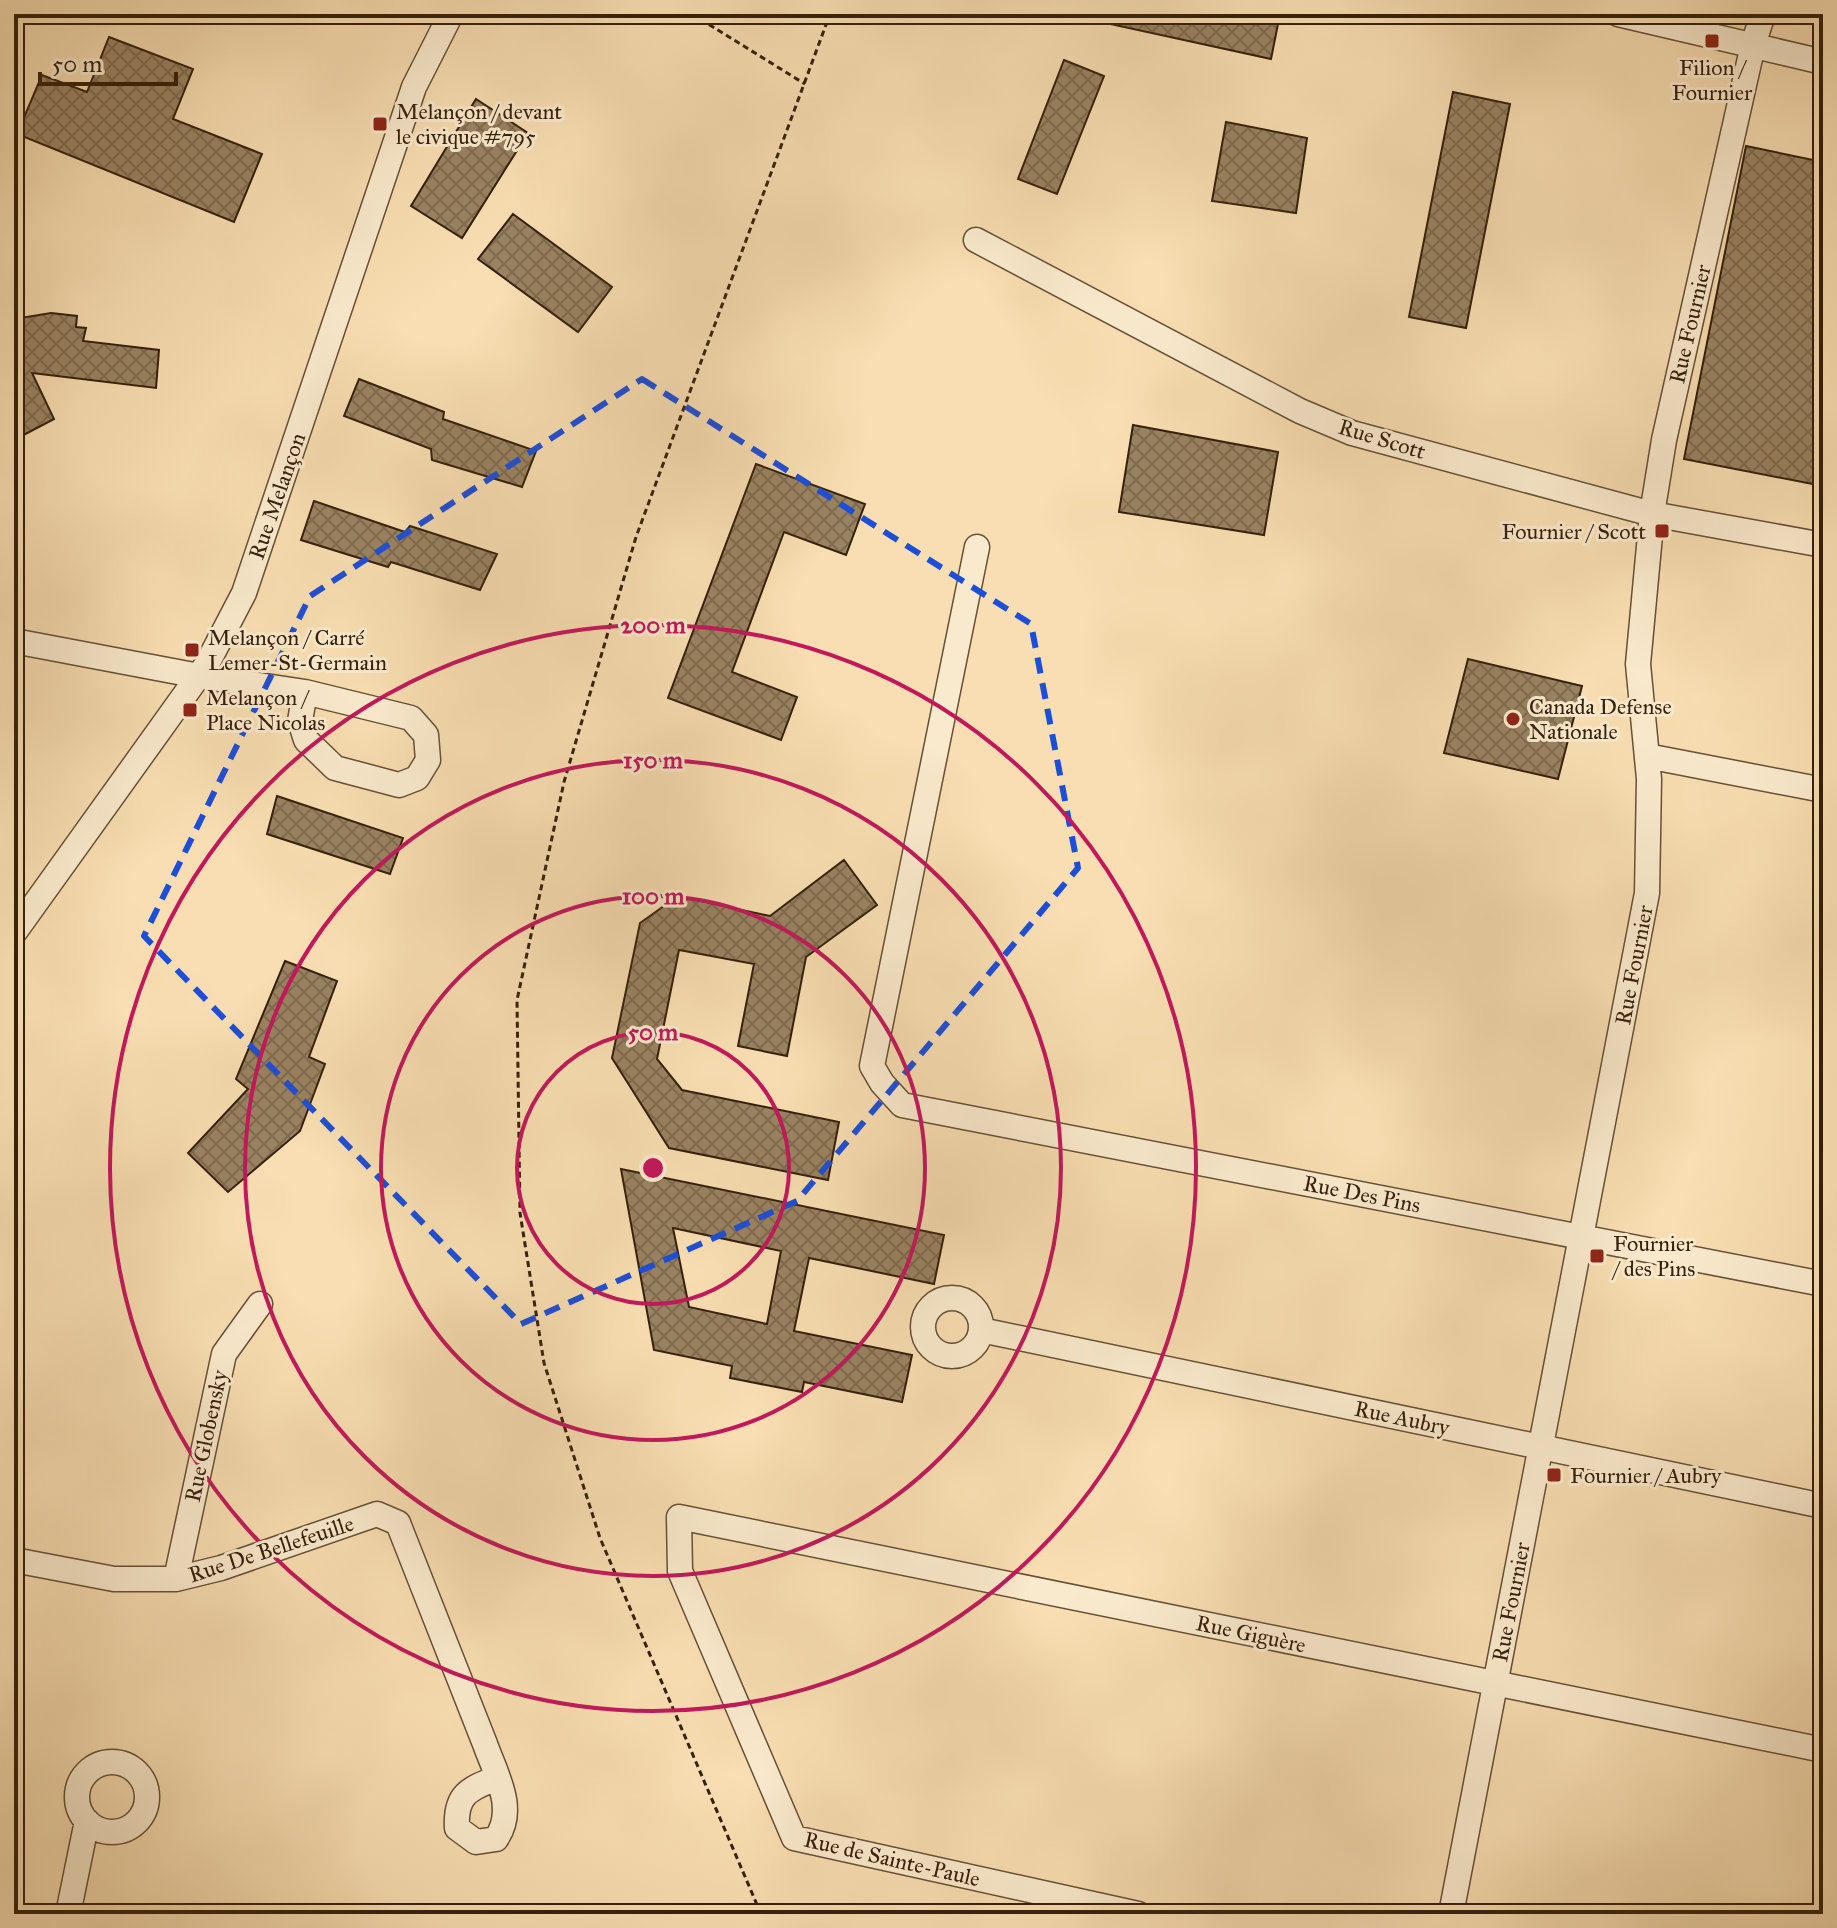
<svg xmlns="http://www.w3.org/2000/svg" width="1837" height="1928" font-family="'IM FELL Great Primer',serif">
<style>
.building{fill:url(#building-cross-hatch);stroke:#35200c;stroke-width:2;fill-rule:evenodd}
.lines{fill:none;stroke-linecap:round;stroke-linejoin:round}
.minor-casing{stroke:#665036;stroke-width:27}
.path{stroke:#35200c;stroke-width:3;stroke-dasharray:6 4;stroke-linecap:butt}
.minor{stroke:#faeacd;stroke-width:24}
.marked{fill:none;stroke:#1d4ed8;stroke-width:6;stroke-dasharray:16 10;stroke-linejoin:round}
.ring{fill:none;stroke:#c2185b;stroke-width:4}
.poi-dot{fill:#8f2418;stroke:#faeacd;stroke-width:3}
.labels{text-anchor:middle;dominant-baseline:central;stroke-width:6;stroke-linejoin:round;paint-order:stroke}
.poi-label{font-size:22px;fill:#35200c;stroke:#faeacd;text-anchor:start}
.street-label{font-size:22px;fill:#35200c;stroke:#faeacd}
.centre{fill:#c2185b;stroke:#faeacd;stroke-width:4}
.ring-label{font-size:24px;text-anchor:middle;font-weight:bold;fill:#c2185b;stroke:#faeacd;stroke-width:6;stroke-linejoin:round;paint-order:stroke}
</style>
<defs>
<pattern id="building-cross-hatch" width="8" height="8" patternUnits="userSpaceOnUse" patternTransform="scale(2)"><rect width="8" height="8" fill="#9a8362"/><path d="M0 0l8 8M0 8l8-8" fill="none" stroke="#7e6b4f"/></pattern>
</defs>
<rect width="100%" height="100%" fill="#f8deb2"/>
<filter id="stains"><feTurbulence type="fractalNoise" baseFrequency=".0025" numOctaves="4"/><feColorMatrix values="0 0 0 0 .2 0 0 0 0 .09 0 0 0 0 .02 0 0 0 .5 -.17"/></filter>
<radialGradient id="worn" r=".72"><stop offset=".6" stop-color="#630" stop-opacity="0"/><stop offset="1" stop-color="#630" stop-opacity=".3"/></radialGradient>
<path class="building" d="M1093,14h187l-9,45 -179,-39z
M109,37l84,32 -20,50 89,35 -28,68 -217,-88 25,-59 45,17z
M1064,60l40,16 -47,118 -39,-15z
M1453,92l57,12 -44,224 -57,-11z
M476,99l52,34 -66,105 -51,-32z
M1226,122l81,16 -11,75 -84,-12z
M1746,146l77,16v324l-139,-27z
M513,214l99,73 -34,45 -100,-73z
M51,313l26,3 -1,11 10,1 -3,13 76,9 -3,38 -124,-15 22,46 -40,21v-121z
M359,379l85,33 -1,7 93,32 -14,36 -90,-27 -1,-11 -87,-33z
M1133,425l145,27 -14,83 -145,-23z
M756,464l109,40 -19,51 -62,-23 -52,140 65,25 -16,43 -113,-42z
M314,501l91,31 5,-6 87,28 -17,36 -89,-28 -3,5 -87,-27z
M1468,659l114,27 -24,93 -114,-26z
M277,796l126,42 -13,36 -123,-40z
M844,860l33,45 -71,52 -19,99 -49,-10 16,-82 -75,-14 -22,109 25,31 157,32 -11,58 -159,-32 -57,-90 28,-135 38,-27 92,20z
M285,961l52,20 -28,76 16,7 -25,67 -72,61 -40,-39 60,-64 -12,-10z
M621,1169l323,66 -10,49 -125,-26 -15,73 118,24 -10,47 -98,-20 -2,10 -72,-14 2,-12 -78,-16zM673,1228l108,23 -14,73 -78,-17z"/>
<g class="lines">
<g class="minor-casing">
<path id="minor" d="M1618,14l205,48
M976,240l324,171 52,22 300,81 171,31
M977,547l-105,519 10,17 20,22 921,179
M14,641l185,35 106,16 106,26 15,17 2,25 -11,18 -18,7 -64,-17 -29,-28 -6,-19 5,-29
M1647,756l176,34
M14,933l193,-269 37,-71 170,-506 37,-73
M923 1327a29 29 0 1 1 58 0a29 29 0 1 1-58 0Z
M981,1330l842,176
M14,1560l100,19h62l45,-11 156,-54 21,9 87,221c11,31 32,65 11,95l-20,3 -19,-14c-2,-33 11,-39 40,-50
M176,1579l48,-225 36,-50
M77 1797a35 35 0 1 1 70 0a35 35 0 1 1-70 0Z
M68,1914l19,-93
M1138,1914l-344,-76 -114,-267 -1,-54 1144,233
M1451,1914l196,-1021 2,-114 -11,-115 14,-150 12,-74 89,-395 10,-31"/>
</g>
<path class="path" d="M692,14l113,70
M761,1914l-161,-376 -56,-175 -24,-150 -3,-213 47,-218 72,-245 194,-523"/>
<use href="#minor" class="minor"/>
</g>
<path class="marked" d="M642,379l389,245 47,244 -281,333 -276,123 -377,-388 166,-340z"/>
<g class="ring">
<circle cx="653" cy="1168" r="136"/>
<circle cx="653" cy="1168" r="272"/>
<circle cx="653" cy="1168" r="408"/>
<circle cx="653" cy="1168" r="543"/>
</g>
<g class="poi-dot">
<rect x="1704" y="33" width="16" height="16" rx="4"/>
<rect x="372" y="116" width="16" height="16" rx="4"/>
<rect x="1654" y="523" width="16" height="16" rx="4"/>
<rect x="184" y="642" width="16" height="16" rx="4"/>
<rect x="182" y="702" width="16" height="16" rx="4"/>
<circle cx="1513" cy="719" r="8"/>
<rect x="1589" y="1248" width="16" height="16" rx="4"/>
<rect x="1546" y="1467" width="16" height="16" rx="4"/>
</g>
<g class="labels">
<g class="poi-label">
<text x="1712" y="67" text-anchor="middle">Filion /<tspan x="1712" dy="25">Fournier</tspan></text>
<text x="396" y="111">Melançon / devant<tspan x="396" dy="25">le civique #795</tspan></text>
<text x="1646" y="531" text-anchor="end">Fournier / Scott</text>
<text x="208" y="637">Melançon / Carré<tspan x="208" dy="25">Lemer-St-Germain</tspan></text>
<text x="206" y="697">Melançon /<tspan x="206" dy="25">Place Nicolas</tspan></text>
<text x="1529" y="706">Canada Defense<tspan x="1529" dy="25">Nationale</tspan></text>
<text x="1613" y="1243">Fournier<tspan x="1613" dy="25">/ des Pins</tspan></text>
<text x="1570" y="1475">Fournier / Aubry</text>
</g>
<g class="street-label">
<text transform="translate(1690 324) rotate(-77)">Rue Fournier</text>
<text transform="translate(1382 439) rotate(17)">Rue Scott</text>
<text transform="translate(277 496) rotate(-71)">Rue Melançon</text>
<text transform="translate(1634 965) rotate(-79)">Rue Fournier</text>
<text transform="translate(1362 1194) rotate(11)">Rue Des Pins</text>
<text transform="translate(1402 1418) rotate(12)">Rue Aubry</text>
<text transform="translate(206 1436) rotate(-78)">Rue Globensky</text>
<text transform="translate(271 1549) rotate(-18)">Rue De Bellefeuille</text>
<text transform="translate(1511 1602) rotate(-79)">Rue Fournier</text>
<text transform="translate(1251 1634) rotate(12)">Rue Giguère</text>
<text transform="translate(892 1859) rotate(13)">Rue de Sainte-Paule</text>
</g>
</g>
<circle cx="653" cy="1168" r="12" class="centre"/>
<g class="ring-label">
<text x="653" y="633">200 m</text>
<text x="653" y="768">150 m</text>
<text x="653" y="904">100 m</text>
<text x="653" y="1040">50 m</text>
</g>
<rect width="1837" height="1928" fill="none" stroke="#f8deb2" stroke-width="48"/>
<rect x="16" y="16" width="1805" height="1896" fill="none" stroke="#35200c" stroke-width="4"/>
<rect x="24" y="24" width="1789" height="1880" fill="none" stroke="#35200c" stroke-width="2"/>
<path d="M40 72v12h136v-12" fill="none" stroke="#35200c" stroke-width="4"/>
<text x="52" y="72" font-size="24" fill="#35200c" stroke="#faeacd" stroke-width="6" paint-order="stroke">50 m</text>
<rect width="100%" height="100%" filter="url(#stains)"/>
<rect width="100%" height="100%" fill="url(#worn)"/>
</svg>
